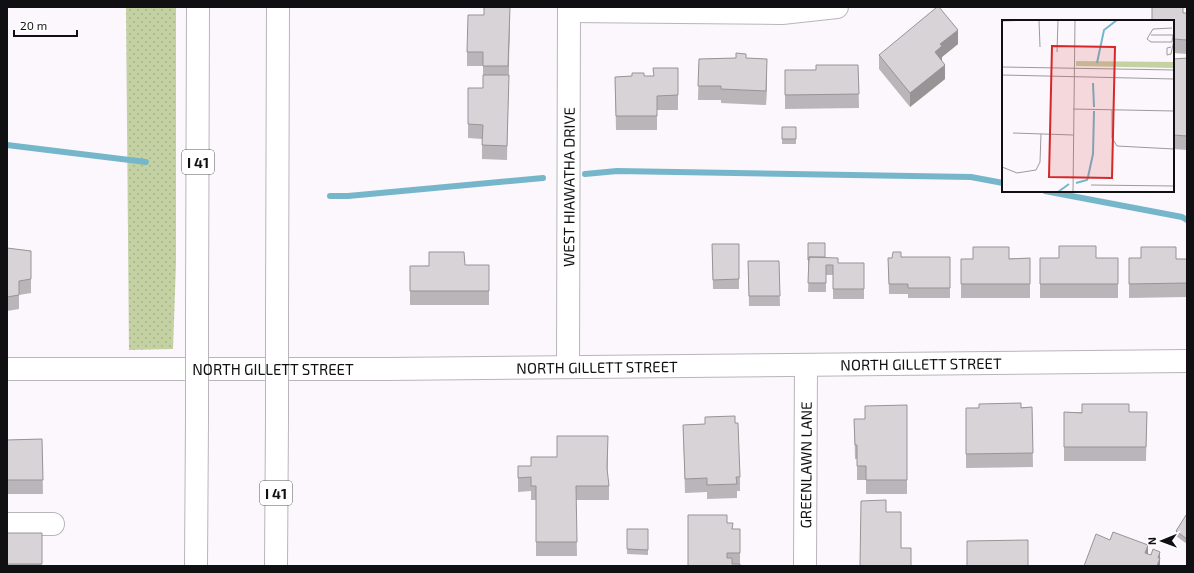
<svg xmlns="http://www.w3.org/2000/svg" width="1194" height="573" font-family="'Exo 2',sans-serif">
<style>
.grass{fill:url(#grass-dots)}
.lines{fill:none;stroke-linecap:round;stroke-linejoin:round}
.stream{stroke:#76b6cb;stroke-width:6}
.minor-casing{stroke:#b9b5ba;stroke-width:24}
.highway-casing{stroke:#b9b5ba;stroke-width:24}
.minor{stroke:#fff;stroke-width:22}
.highway{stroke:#fff;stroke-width:22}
.highway-bridge-casing{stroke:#b9b5ba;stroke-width:24;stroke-linecap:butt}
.highway-bridge{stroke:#fff;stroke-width:22}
.wall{fill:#bab5b8}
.shaded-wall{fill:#979496}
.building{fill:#d8d3d6;stroke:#979496}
.labels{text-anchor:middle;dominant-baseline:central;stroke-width:3;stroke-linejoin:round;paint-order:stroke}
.shield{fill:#fff;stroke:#585758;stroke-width:1}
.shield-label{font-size:14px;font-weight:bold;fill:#100f11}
.street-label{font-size:15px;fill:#100f11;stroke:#fff}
.inset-river{fill:none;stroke:#76b6cb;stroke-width:2}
.inset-road{fill:none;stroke:#9d9a9e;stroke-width:1}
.view{fill:#d62828;fill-opacity:0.15;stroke:#d62828;stroke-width:2}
.inset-edge{fill:none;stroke:#100f11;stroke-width:2}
</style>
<defs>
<pattern id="grass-dots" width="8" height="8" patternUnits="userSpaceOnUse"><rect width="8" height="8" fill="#c4d1a3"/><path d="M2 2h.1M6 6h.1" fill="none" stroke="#a7b28b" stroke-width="1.8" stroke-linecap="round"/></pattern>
</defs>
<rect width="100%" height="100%" fill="#fbf7fc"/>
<path class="grass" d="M126,7h50v255l-3,87 -44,1z"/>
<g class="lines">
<path class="stream" d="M7,145l139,17
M585,174l32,-3 354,6 32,6
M1045,191l137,26 5,3
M330,196h18l195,-18"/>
<g class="minor-casing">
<g id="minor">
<path d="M569,11l213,2 55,-6"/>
<path id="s1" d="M568,366l1,-359"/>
<path id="s2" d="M7,369h381l799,-8"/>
<path d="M7,524h46"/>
<path id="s3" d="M805,566l1,-201"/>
</g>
</g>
<g class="highway-casing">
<path id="highway" d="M277,316l1,-309
M197,317l1,-310
M196,566l1,-146
M276,566l1,-146"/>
</g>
<use href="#minor" class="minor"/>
<use href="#highway" class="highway"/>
<g class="highway-bridge-casing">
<path id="highway-bridge" d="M197,317v103
M277,420v-104"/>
</g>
<use href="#highway-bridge" class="highway-bridge"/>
</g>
<path class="wall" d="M1183,13h4v41l-14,-1v-32z
M510,17l-3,143 -25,-1v-20l-14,-1v-50h15v-22h-16v-14z
M958,44l-16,13v3l3,19 -35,28 -31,-38v-14z
M746,58l21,15 -1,32 -45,-2v-3h-23l1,-41z
M1187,58v92l-14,-1v-90z
M858,65l1,43 -74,1v-39h31z
M678,68v42h-21v20h-41l-1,-53 38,-1z
M782,127h14v17h-14z
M808,243l17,14 13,6h26v36h-31v-24h-7v17h-18l1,-27h-1z
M712,244h27v45h-26z
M7,248l24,3v42l-12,2v14l-12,2z
M901,257h49v41h-42v-4h-19l-1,-36z
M1030,258v40h-69v-39z
M1040,258h78v40h-78z
M1129,258l58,1v38l-58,1z
M748,261h31l1,45h-31z
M489,265v40h-79v-39z
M907,405v89h-41v-14h-9v-21h-2l-1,-40h11z
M1032,407l1,60 -67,1v-60z
M1064,412h83l-1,49h-82z
M735,423l5,54v14h-3v7l-30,1v-7l-22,1 -2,-68z
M42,439l1,55h-36v-54z
M608,450l-1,23 2,13v14h-33l1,56h-41v-56h-5v-9l-13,1v-26h13l26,-9z
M1187,516v28l-11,-8v-5z
M727,523l6,6h7v35l-52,2z
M627,529h21v26l-21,-1z
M7,533h35v33h-35z"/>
<path class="shaded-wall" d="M510,7v10l-2,63v-14z
M958,30v14l-16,13v3l-7,6v-14l5,-8z
M767,59v14l-1,32v-14z
M945,65v14l-35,28v-14z
M608,436v14l-1,32v-14z
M1148,545v14l-3,-6z
M1160,552v14h-3l1,-8z"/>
<path class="building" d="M484,7h26l-2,59h-25v-14h-16l1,-37h16z
M937,7h2l19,23 -18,14 2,2 -7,6 10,13 -35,28 -31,-38z
M1152,7h31v6h4v27l-14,-1v-18h-21z
M736,53l10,1v4l21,1 -1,32 -45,-2v-3h-23l1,-27 37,-1z
M1187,58v78l-14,-1v-76z
M816,65h42l1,29 -74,1v-25h31z
M653,68h25v27l-21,1v20h-41l-1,-39 17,-1v-3h12v3h10z
M483,75h26l-2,71 -25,-1 1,-20 -15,-1v-36h15z
M782,127h14v12h-14z
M808,243h17v14h-16v3h-1z
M712,244h27v35l-26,1z
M1059,246h37v12h22v26h-78v-26h19z
M973,247h36v12l21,-1v26h-69v-25h12z
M1141,247h35v12h11v24l-58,1v-26h12z
M7,248l24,3v28l-12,2v14l-12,2z
M429,252h35l1,13h24v26h-79v-25h19z
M893,252h8v5h49v31h-42v-4h-19l-1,-26h4z
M809,257l29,1v5h26v26h-31v-24h-7v18h-18z
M748,261h31l1,35h-31z
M1021,403v5l11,-1 1,46 -67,1v-46h13v-4z
M1082,404h47v8h18l-1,35h-82v-35l18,1z
M907,405v75h-41v-14h-9v-21h-2l-1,-26h11v-13z
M735,416v7h3l2,54h-4l1,7 -30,1v-7l-22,1 -2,-54 22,-1v-7z
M557,436h51l-1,32 2,18h-33l1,56h-41v-56h-5v-9l-13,1v-12h13v-9h26z
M42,439l1,41h-36v-40z
M886,500v12h15v36h10v18h-51l1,-65z
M688,515h39v8h6l-1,6h8v24h-13v5h5v6h8v2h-52z
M1186,515l1,1v23l-11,-8z
M627,529h21v21l-21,-1z
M1113,532l35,13 -3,8 6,2 2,-6 7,3 -2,6h2l-3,8h-73l12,-32 14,6z
M7,533h35v31h-35z
M1028,540v26h-61v-25z"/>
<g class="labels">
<g class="shield">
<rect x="182" y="150" width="32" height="24" rx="3"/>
<rect x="260" y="481" width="32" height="24" rx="3"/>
</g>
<g class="shield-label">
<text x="198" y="162">I 41</text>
<text x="276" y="493">I 41</text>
</g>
<g class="street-label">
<text stroke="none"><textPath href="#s1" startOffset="179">WEST HIAWATHA DRIVE</textPath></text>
<text stroke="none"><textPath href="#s2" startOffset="914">NORTH GILLETT STREET</textPath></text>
<text stroke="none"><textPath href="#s2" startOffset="590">NORTH GILLETT STREET</textPath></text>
<text stroke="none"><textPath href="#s2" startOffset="266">NORTH GILLETT STREET</textPath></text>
<text stroke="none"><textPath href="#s3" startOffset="101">GREENLAWN LANE</textPath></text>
</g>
</g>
<g transform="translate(1002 20)">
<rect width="172" height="172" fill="#fbf7fc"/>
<path d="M74,41l98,1v6l-98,-2z" fill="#c4d1a3"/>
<path class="inset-river" d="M95,43l7,-33 13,-10M91,63l1,24M74,163l11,-3 1,-3 5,-23 1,-43M56,172l11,-8"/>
<path class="inset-road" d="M37,0l1,27M0,1l28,-1M149,15h22l-1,7h-21l-4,-3 6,-10 19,-1M172,15v-14M169,27l-4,1v7l4,-1 3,-14M55,32l1,-32M0,47l172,3M0,55l172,4M71,89l101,2M110,90v28l5,8 57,3M11,113l60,2M0,147l15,6 19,-3 4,-8 1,-28M89,165l83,1M71,172l2,-172"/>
<path class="view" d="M50,26l63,1 -3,131 -63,-1z"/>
<rect width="172" height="172" class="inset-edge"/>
</g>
<rect width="1194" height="573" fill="none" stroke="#100f11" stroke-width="16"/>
<g transform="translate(1162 541) rotate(269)" stroke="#ffffff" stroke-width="3" paint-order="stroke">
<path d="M0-3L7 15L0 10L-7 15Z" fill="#100f11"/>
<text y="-6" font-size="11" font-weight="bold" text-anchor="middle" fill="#100f11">N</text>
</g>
<path d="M14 30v6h63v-6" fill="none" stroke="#100f11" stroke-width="2"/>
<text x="20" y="30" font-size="12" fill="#100f11" stroke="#ffffff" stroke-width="3" paint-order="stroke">20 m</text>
</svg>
